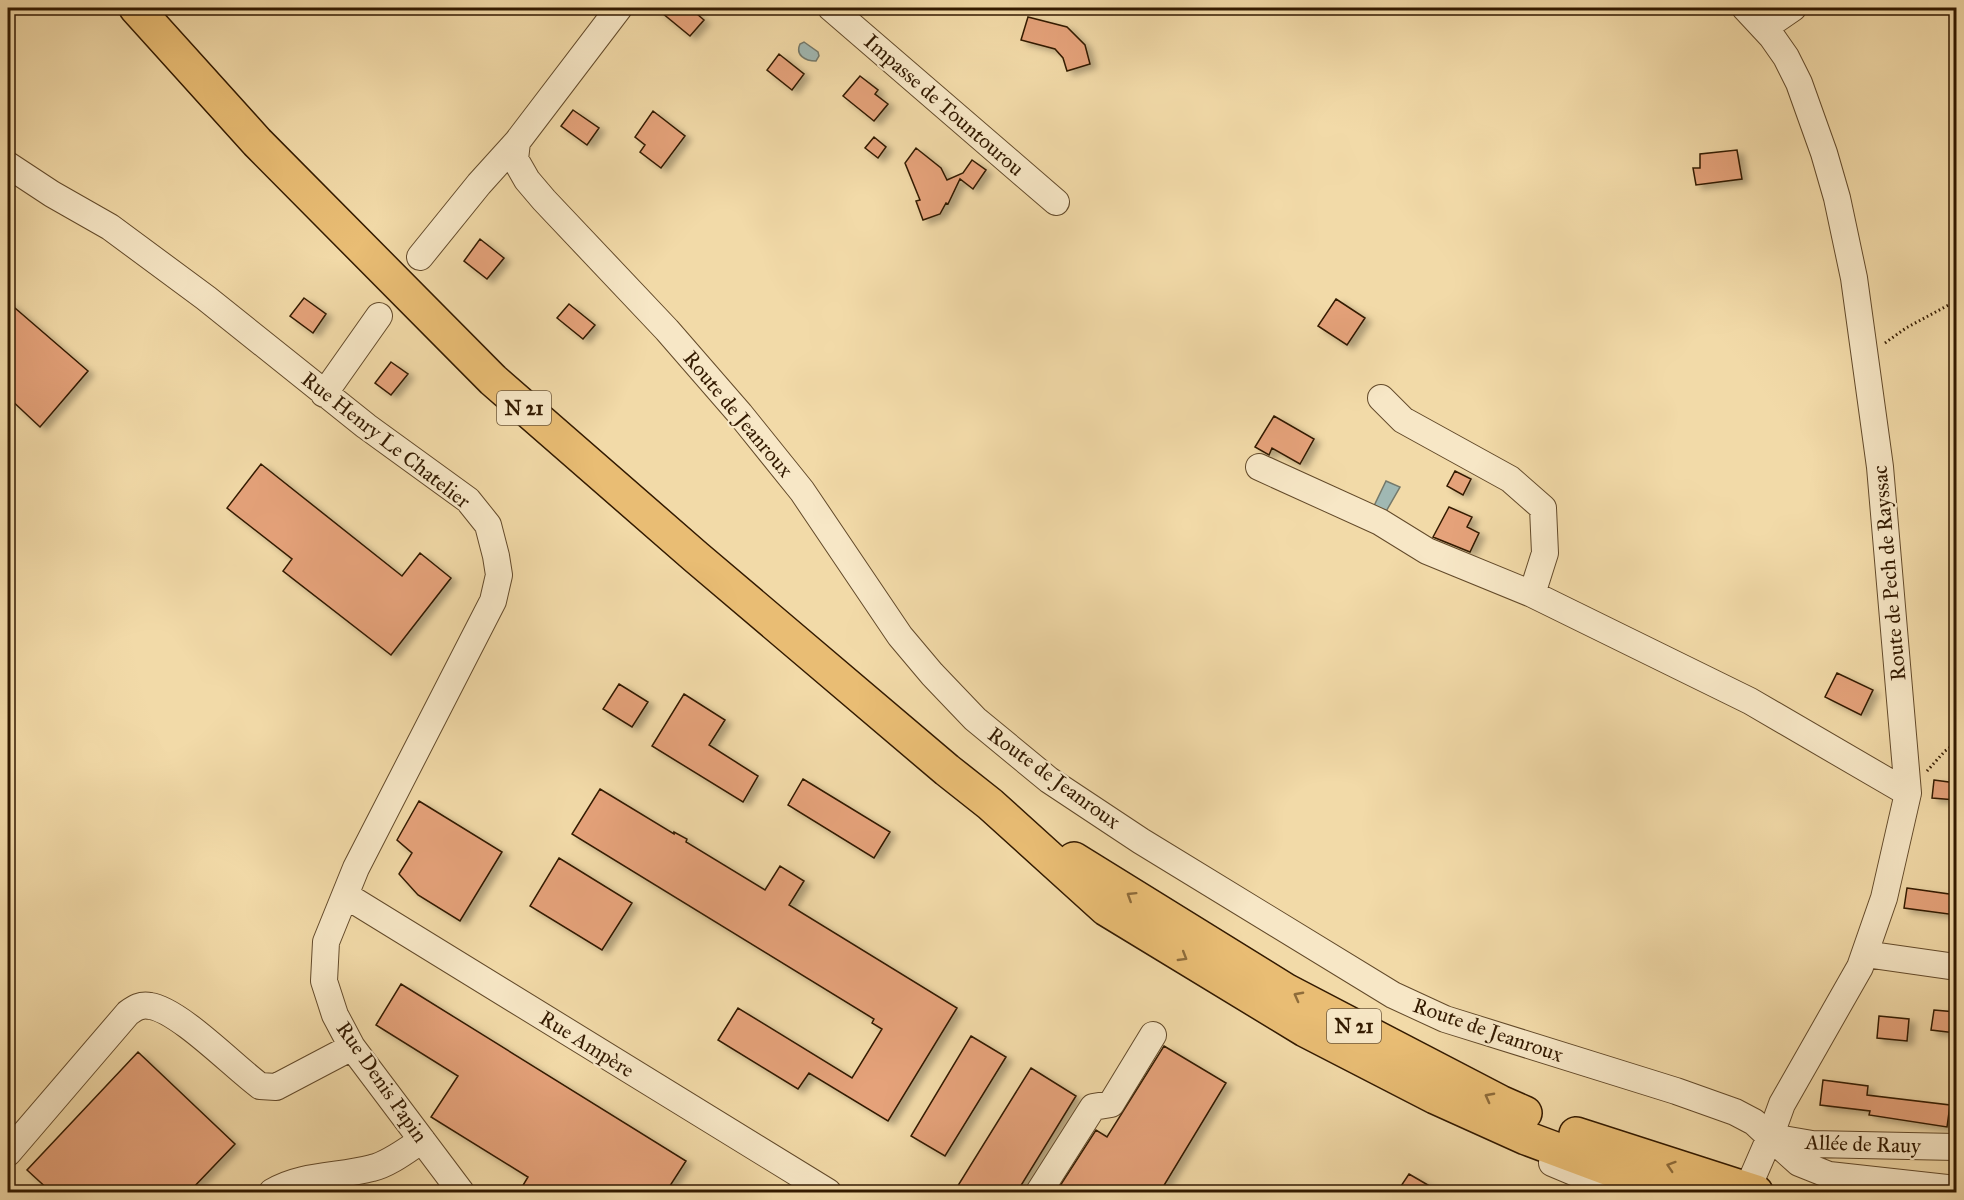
<svg xmlns="http://www.w3.org/2000/svg" width="1964" height="1200" font-family="'IM FELL Great Primer',serif">
<style>
.water{fill:#a0b8b3;stroke:#74796b;stroke-width:1.5}
.building{fill:#e5a27a;stroke:#331a00;stroke-width:1.5;filter:url(#shadow)}
.lines{fill:none;stroke-linecap:round;stroke-linejoin:round}
.minor-casing{stroke:#634a2a;stroke-width:28}
.major-casing{stroke:#331a00;stroke-width:36}
.path{stroke:#331a00;stroke-width:3;stroke-dasharray:1.5 3;stroke-linecap:butt}
.minor{stroke:#f7e7c6;stroke-width:26}
.major{stroke:#e9bd74;stroke-width:33}
.oneway{stroke:#8e6c3a}
.labels{text-anchor:middle;dominant-baseline:central;stroke-width:4.5;stroke-linejoin:round;paint-order:stroke}
.shield{fill:#f7e7c6;stroke:#6e583b;stroke-width:1.5}
.shield-label{font-size:20px;font-weight:bold;fill:#331a00}
.street-label{font-size:21px;fill:#331a00;stroke:#f7e7c6}
</style>
<defs>
<filter id="shadow"><feDropShadow dx="6" dy="4" stdDeviation="3" flood-color="#0004"/></filter>
</defs>
<rect width="100%" height="100%" fill="#f2daa8"/>
<filter id="stains"><feTurbulence type="fractalNoise" baseFrequency=".00333" numOctaves="4"/><feColorMatrix values="0 0 0 0 .2 0 0 0 0 .09 0 0 0 0 .02 0 0 0 .5 -.17"/></filter>
<radialGradient id="worn" r=".72"><stop offset=".6" stop-color="#630" stop-opacity="0"/><stop offset="1" stop-color="#630" stop-opacity=".3"/></radialGradient>
<path class="water" d="M804,42l14,10 1,4 -3,5c-11,0 -21,-6 -16,-17z
M1386,481l14,6 -16,28 -12,-5z"/>
<path class="building" d="M656,8h34l14,12 -14,16z
M1028,17l39,10 18,18 5,19 -23,7 -4,-13 -8,-9 -34,-9z
M779,54l25,20 -12,16 -25,-20z
M860,76l18,14 -3,4 13,10 -14,17 -31,-25z
M573,110l26,18 -12,17 -26,-19z
M653,111l32,25 -24,32 -21,-16 5,-7 -10,-8z
M874,137l12,10 -8,11 -13,-10z
M916,148l25,20 6,12 16,-7 9,-13 14,10 -13,19 -13,-10 -12,25 -2,-1 -6,11 -17,6 -7,-19 4,-1 -15,-37z
M1737,150l5,29 -46,6 -3,-17h7v-14z
M480,239l24,19 -17,21 -23,-18z
M304,298l22,16 -13,19 -23,-17z
M1336,299l29,19 -18,27 -29,-19z
M8,302l80,69 -48,56 -32,-30z
M569,304l26,21 -12,14 -26,-21z
M391,362l17,12 -17,21 -16,-12z
M1274,416l40,23 -14,25 -28,-16 -3,7 -14,-8z
M261,464l141,112 18,-23 31,25 -60,77 -108,-84 9,-12 -65,-51z
M1455,471l16,8 -8,16 -16,-9z
M1449,507l23,10 -5,10 12,6 -9,19 -37,-15z
M1837,673l36,17 -12,25 -36,-18z
M619,684l29,18 -16,25 -29,-18z
M684,694l41,26 -16,25 49,31 -15,26 -91,-56z
M803,779l87,53 -16,26 -86,-53z
M1934,780l22,3v17l-24,-2z
M600,789l74,45v-2l13,7 -1,3 79,48 15,-24 24,15 -15,24 168,103 -69,113 -79,-48 -11,16 -80,-49 20,-32 114,70 30,-49 -10,-6 2,-4 -302,-185z
M419,801l83,51 -42,69 -42,-26 -19,-21 13,-21 -15,-13z
M559,858l73,45 -30,47 -72,-44z
M1907,888l49,7v20l-52,-7z
M401,984l285,177 -20,31h-147l9,-15 -97,-60 27,-41 -82,-51z
M1934,1010l22,2v21l-25,-3z
M1879,1016l30,3 -2,22 -30,-3z
M971,1036l35,21 -61,99 -34,-20z
M1164,1046l62,37 -66,109h-104l40,-62 11,7z
M138,1052l97,92 -46,48h-138l-24,-22z
M1031,1068l45,28 -59,96h-63z
M1823,1080l45,6 -1,9 83,10 -3,22 -78,-12 1,-4 -50,-6z
M1409,1174l31,18h-43z"/>
<g class="lines">
<g class="minor-casing">
<path id="minor" d="M619,8l-102,134 -2,17 12,21 17,20 123,130 73,84 62,77 98,145 32,38 43,45 74,61 92,61 252,154 52,24 231,72 59,21 19,10 16,15 -23,53 -3,2
M831,8l225,194
M1745,8l27,29 14,20 13,26 25,70 13,45 17,80 26,189 28,326 -24,105 -24,69 -78,137 -12,33
M1764,28l29,-20
M8,165l44,29 58,33 96,71 160,128 102,74 20,25 8,31 3,19 -6,26 -137,267 -30,74 -2,39 11,34 17,32 109,145
M420,257l59,-73 38,-42
M324,394l55,-78
M1381,398l22,22 107,59 33,29 2,45 -13,41 218,107 158,92
M1259,467l121,55 47,29 105,43
M345,895l483,297
M1865,954l91,13
M1770,1137l29,26 30,12 127,14
M1771,1137l41,7 144,3
M8,1153l120,-140c7,-5 13,-9 22,-7 29,4 83,60 110,80l16,1 76,-40
M1552,1163l69,29
M272,1192c30,-18 67,-15 100,-24 17,-4 35,-18 50,-28
M1039,1192l54,-85 18,-3 42,-69"/>
</g>
<g class="major-casing">
<path id="major" d="M136,8l121,134 236,238 203,177 251,213 43,34 116,105 199,121 130,67 91,41 145,54
M1074,859l213,132 213,111 25,11
M1576,1134l180,58"/>
</g>
<path class="path" d="M1885,343l21,-15 50,-27
M1927,771l18,-20 11,-8"/>
<use href="#minor" class="minor"/>
<use href="#major" class="major"/>
</g>
<defs><path id="oneway-chevron" d="M-2-3.5L2.5 0L-2 3.5" fill="none" stroke-width="1.6" stroke-linecap="round" stroke-linejoin="round" transform="scale(1.5)"/></defs>
<g class="oneway">
<use href="#oneway-chevron" transform="translate(1131 896) rotate(-148)"/>
<use href="#oneway-chevron" transform="translate(1183 957) rotate(31)"/>
<use href="#oneway-chevron" transform="translate(1298 996) rotate(-152)"/>
<use href="#oneway-chevron" transform="translate(1489 1097) rotate(-152)"/>
<use href="#oneway-chevron" transform="translate(1671 1166) rotate(-162)"/>
</g>
<g class="labels">
<g class="shield">
<rect x="497" y="391" width="54" height="34" rx="4.5"/>
<rect x="1327" y="1009" width="54" height="34" rx="4.5"/>
</g>
<g class="shield-label">
<text x="524" y="408">N 21</text>
<text x="1354" y="1026">N 21</text>
</g>
<g class="street-label">
<text transform="translate(944 105) rotate(41)">Impasse de Tountourou</text>
<text transform="translate(738 414) rotate(50)">Route de Jeanroux</text>
<text transform="translate(386 440) rotate(38)">Rue Henry Le Chatelier</text>
<text transform="translate(1889 573) rotate(-95)">Route de Pech de Rayssac</text>
<text transform="translate(1054 778) rotate(36)">Route de Jeanroux</text>
<text transform="translate(1488 1030) rotate(19)">Route de Jeanroux</text>
<text transform="translate(587 1044) rotate(32)">Rue Ampère</text>
<text transform="translate(382 1082) rotate(55)">Rue Denis Papin</text>
<text transform="translate(1863 1144) rotate(2)">Allée de Rauy</text>
</g>
</g>
<rect width="1964" height="1200" fill="none" stroke="#f2daa8" stroke-width="30"/>
<rect x="9" y="9" width="1946" height="1182" fill="none" stroke="#331a00" stroke-width="3"/>
<rect x="15" y="15" width="1934" height="1170" fill="none" stroke="#331a00" stroke-width="1.5"/>
<rect width="100%" height="100%" filter="url(#stains)"/>
<rect width="100%" height="100%" fill="url(#worn)"/>
</svg>
